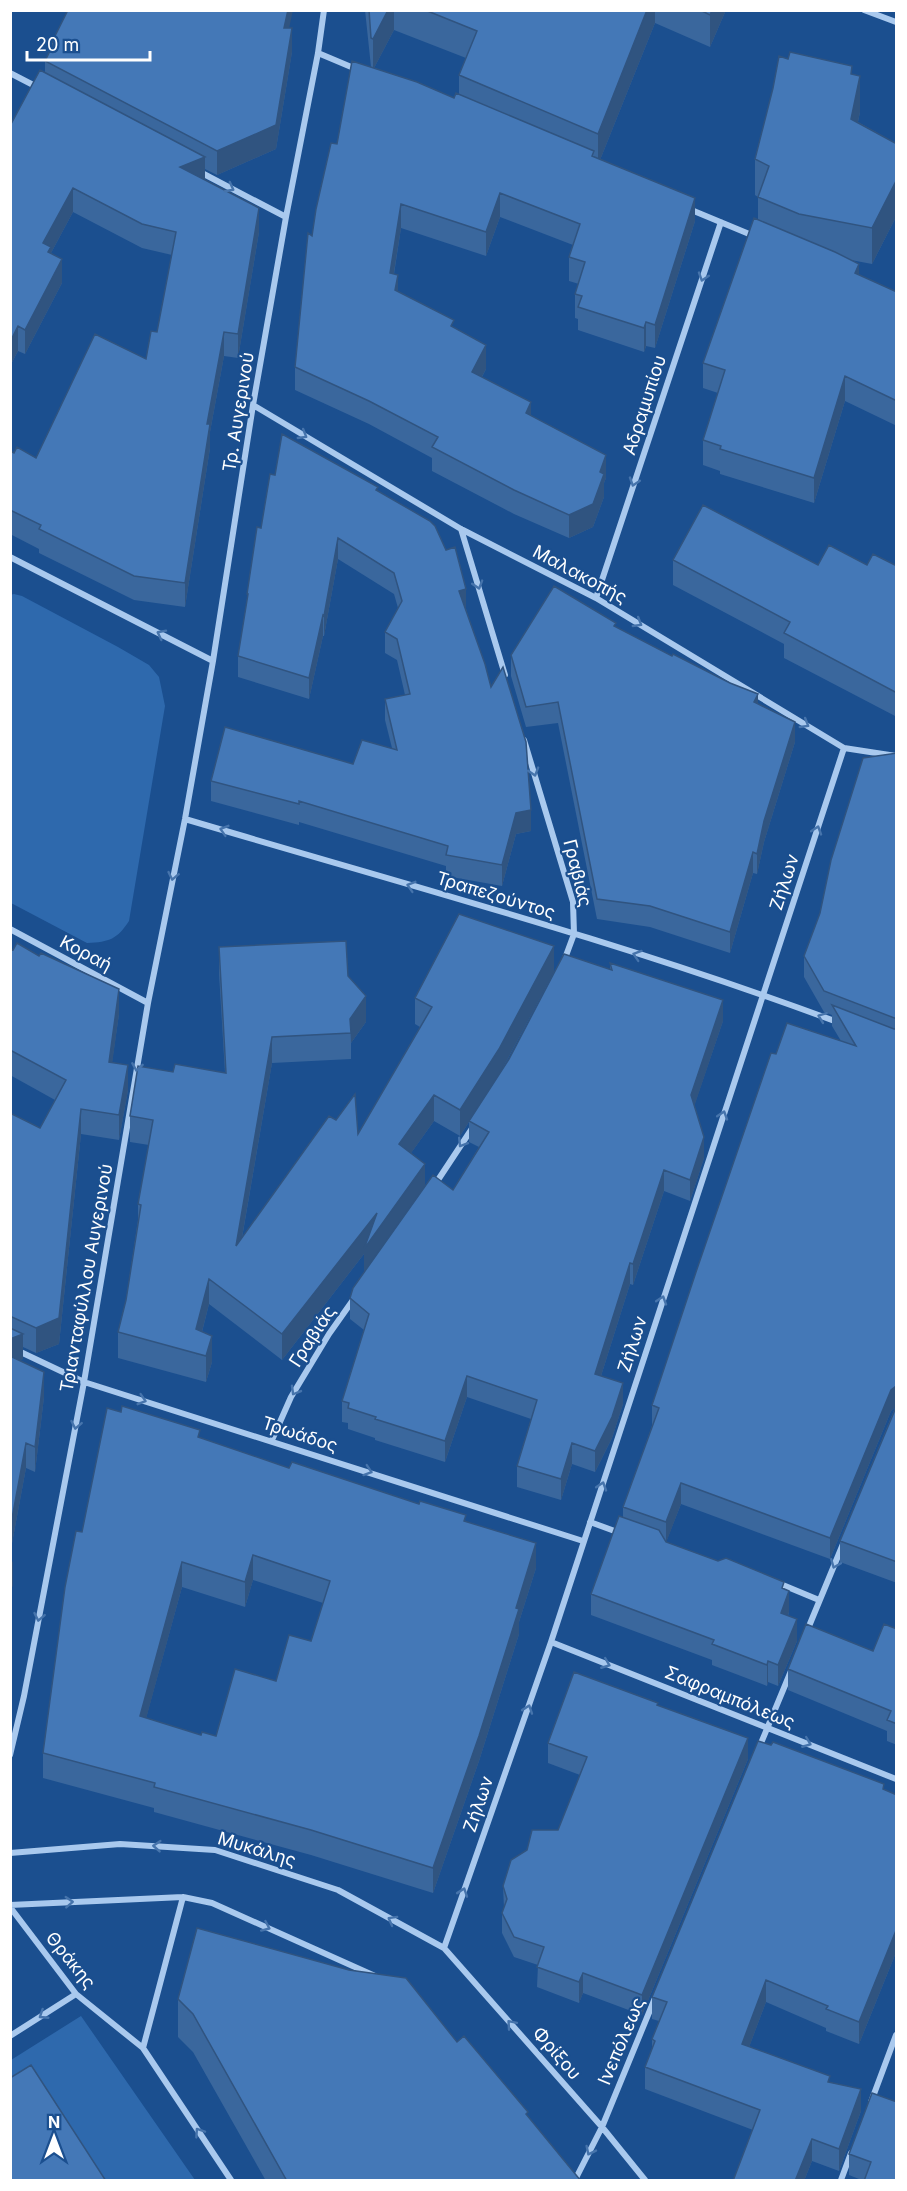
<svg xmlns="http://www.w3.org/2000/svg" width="907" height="2191" font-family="Inter,sans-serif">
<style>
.green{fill:#2e69ad}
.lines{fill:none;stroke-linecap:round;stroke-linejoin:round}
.street{stroke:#a9c9ee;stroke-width:6}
.wall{fill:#3a679d;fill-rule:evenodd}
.shaded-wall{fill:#305480}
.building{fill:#4478b7;stroke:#305480;stroke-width:1.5;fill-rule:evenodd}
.oneway{stroke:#4674ac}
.labels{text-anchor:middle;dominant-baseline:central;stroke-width:4.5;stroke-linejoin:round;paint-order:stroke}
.street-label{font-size:18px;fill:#fff;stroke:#1b4f8f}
</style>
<rect width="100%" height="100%" fill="#1b4f8f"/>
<path class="green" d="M14,594l8,2 96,51 31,18 10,12 6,29 -36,215c-12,18 -19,21 -42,22l-76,-40 -1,-308z
M81,2016l114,164h-107l-77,-90v-30z"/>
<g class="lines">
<path class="street" d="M864,10l32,12
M318,53l38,16
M10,73l29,15
M200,172l86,45
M689,209l65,27
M253,405l208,124 135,69 248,150 52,8
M461,529l44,146
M10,557l203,104
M596,598l125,-376
M524,740l49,162 1,32 -10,27
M185,819c219,65 441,124 655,204
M10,929l138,74
M434,1186l39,-59
M10,1347l74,35 499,159
M272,1440l19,-43 38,-63 24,-34
M590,1522l30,11
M778,1583l41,17
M807,1631l36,-87
M551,1642l345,137
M759,1748l32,-77
M10,1755l14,-59 60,-314 64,-379 37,-184 28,-158 40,-256 33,-188 32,-164 6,-43
M10,1853l110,-9 95,6 123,40 106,58 158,179 43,53
M10,1905l173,-8 29,6 163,73
M10,1907l66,87 67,54 88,132
M444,1948l107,-306 293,-894
M10,2036l66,-42
M143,2048l40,-151
M871,2102l25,-67
M575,2180l27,-53 53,-129
M841,2180l10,-27"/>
</g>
<path class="wall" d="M365,10h361l-16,37 -55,-24 -55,137 95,61 -40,127 -9,-2 -2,6 -66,-22v-11l-3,-1v-24l4,-10 -10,-3v-24l4,-12 -73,-28 -14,39 -85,-28 -7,46 4,17 56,37 32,41 -4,8 49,38 75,63 -2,5v14l-11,30 -24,11 -55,-24 -82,-43v-13l-63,-34 -74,-34v-23l17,-131 25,-92 34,-77zM394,30l72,28 -7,17v20l-5,3 -80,-30z
M289,28l3,24 -16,97 -59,26 -12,-6v11l54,52 -21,126 -14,-2 -14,76v16l-25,159 -51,-7 -95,-47v-4l-29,-15v-83l4,2 22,5 110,-99 11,-27 15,-77 -30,-7 -69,-36 -22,41 11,30 -37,71 -7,-3 -8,15v-240l35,-53v-12l7,-13v-6z
M852,74l8,38 -2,10 39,22v71l-25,49 -21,-4 8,15 38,17v134l-52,-25 -31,102 -94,-29v-3l-17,-6v-25l15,-47 -15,-5v-25l55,-144v-22l-3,-2v-36z
M378,491l88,118 65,222 -15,3 -14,52 -56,-10v-10l-147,-44v3l-88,-24v-20l142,-17 39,-16 -7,-28v-21l20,-4 -8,-35 -12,-7v-21l13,-24 -4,-14 -56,-35 -14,77h-1l-14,63 -71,-22v-21l9,-52v-10z
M673,560l224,6v151l-113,-59v-14l-111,-59z
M616,627l142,77 37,38 -31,100 -7,32 -4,-1 -23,80 -80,-26 -53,-8 -39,-196 -32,4 -15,-51v-21z
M897,753v830l-57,-21v-21l55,-133 -4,3 -61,148 -149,-55 -15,38 118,47 5,23 -1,4 9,25 -19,45 -10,-4 -1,4 -55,-21v-5l-121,-45v-21l32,-76v-11l29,-81v-21l124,-351 65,-13 -9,-15v-11l-8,-3 -20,-35v-21z
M219,947l129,29 18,46 -15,21v16l-79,4 -30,175 94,-118 22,14 62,-107 -5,-3v-26l139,-26 -50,94 106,-96v-7l113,58 -29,85 10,52 -14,43 -26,-10 -31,94 -3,-1 -29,92 22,28 -11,34 -17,34 -23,-8 -11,36 -44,-13v-21l14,-47 -64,-22 -22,65 -70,-22v-2l-27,-9v-6l-6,-1v-21l22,-71 -14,-11v-21l14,-26v-18l-82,106 -73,-56 -7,28 10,30 -6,20 -88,-24v-26l8,-32 12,-80v-16l11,-59 -19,-3v-26l43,-44 52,1 -6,-100zM434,1121l26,15 9,-14v20l10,5 -26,43 -28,-3 -14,-34z
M10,949l109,65 -7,48 16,28 -9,50 -38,-6 -22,210 -23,9 -13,-6v12l-4,1 25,37 -9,75 -9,-4 -16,86v-441l30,15 15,-28 -45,-25z
M200,1438l89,30 177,53 70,47 -17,54v12l-40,127 -46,132 -122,-38 -157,-43v-4l-111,-30v-25l39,-221zM253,1580l70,23 -12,38 -35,40 -60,55 -15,-1 -55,-17 36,-131 63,20z
M897,1629v116l-10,-4v-10l-99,-41v-21l85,-18z
M658,1705l90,54 -106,256 -59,-22 -4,10 -42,-16 1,-22 -24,-8 -12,-24v-20l2,-5 -1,-22 55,-56 22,-55 -32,-12v-20z
M884,1790l13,5v155l-38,94 -33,-13v-3l-60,-26 -17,45 81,36 31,28 -22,60 -27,-10 -8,20h-71l20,-51 -108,-41v-22l7,-18v-10l7,-18 -7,-2v-22z
M178,1999l279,43 71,75 53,64h-315l-73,-129 -15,-15z
M897,2102l-33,79 -15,-6v-21z"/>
<path class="shaded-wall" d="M288,10h5l-9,42v-24z
M388,10h6v20l-21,40v-31z
M647,10h8v13l-57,142v-31z
M712,10h14l-16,37v-32z
M292,28v24l-16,97 -59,26v-24z
M860,76v36l-9,42v-35z
M205,157v24l-25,-14z
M897,179v36l-25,49v-36z
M73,188v24l-22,41v18l-8,-28z
M500,193v24l-14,39v-24z
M695,198v23l-40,127v-23z
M401,204v24l-11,69v-24z
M259,208v24l-21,126v-24z
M62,259v24l-37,71v-24z
M859,264v25l-4,-16z
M398,275v23l-3,-8z
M646,322v24l-2,6v-24z
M18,326v25l-8,15v-24z
M224,332v24l-14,76v16l-25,159v-24l22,-159z
M486,345v24l-14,26v-23z
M845,376v25l-31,102v-25z
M531,402v24l-5,-13z
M606,455v23l-2,5v14l-11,30 -24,11v-23l31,-43z
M338,538v21l-14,77v-20z
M466,589v21l-7,-19z
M323,615v21l-14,63v-21z
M758,694v21l-4,-13z
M795,722v20l-31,100 -7,32v-20l7,-33z
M531,810v21l-15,3 -14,52v-21l14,-52z
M753,852v21l-23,80v-21z
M554,946v26l-55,103 -39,61v-26z
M119,989v25l-10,73v-25z
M366,996v26l-15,21 -1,-24z
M723,1000v21l-32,95v-21z
M272,1037v26l-36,209v-26z
M128,1065v25l-9,50v-25z
M434,1095v26l-35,49v-26z
M81,1109v25l-22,210 -23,9v-25z
M704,1137v21l-14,43v-21z
M425,1164v26l-61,85v-21l-82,106v-26l95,-121z
M664,1170v21l-31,94v-21z
M630,1263v21l-35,111v-21z
M209,1279v25l-13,51v-26z
M23,1334v25l-13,5v-25z
M212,1336v26l-6,20v-26z
M44,1372v25l-9,75v-25z
M467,1376v21l-22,65v-21z
M623,1383v21l-11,34 -17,34v-21z
M895,1387v21l-4,3 -61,148v-21l61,-148z
M26,1443v25l-16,86v-25z
M572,1443v21l-11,36v-21z
M681,1483v21l-15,39v-21z
M536,1543v25l-17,54v12l-40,127 -46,132v-25z
M253,1555v25l-8,27v-25z
M13,1561v25l-3,4v-25z
M182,1562v25l-42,154v-25z
M789,1591v21l-8,22v-21z
M797,1619v22l-19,45v-21z
M768,1661v21l-1,4v-21z
M748,1738v21l-106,256v-20z
M897,1928v22l-38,94v-22z
M12,1965v24l-2,1v-24z
M583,1973v20l-4,10v-21z
M766,1980v22l-24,64v-22z
M861,2089v22l-22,60v-22z
M812,2139v22l-8,20h-9z"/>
<path class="building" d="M68,10h220l-4,18h8l-16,97 -59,26 -172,-90 9,-18 -2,-1z
M369,10h19l-15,29 -2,-1z
M425,10h222l-49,124 -139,-59 18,-44z
M700,10h12l-2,5z
M790,52l62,14 -1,8 9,2 -9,43 46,25v35l-25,49 -73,-14 -41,-17 11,-31 -14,-7 18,-71 6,-32 9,3z
M352,61l65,21 37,16 2,-5 138,58 -2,5 103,42 -40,127 -9,-3 -2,6 -66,-21 4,-11 -7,-2 10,-32 -16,-5 11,-33 -80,-31 -14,39 -85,-28 -11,69 8,2 -3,15 59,30 -3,6 35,19 -14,27 59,30 -5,11 80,42 -6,17 4,2 -11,30 -24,11 -55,-25 -82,-43 6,-10 -69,-36 -74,-34 13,-134 4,3 4,-27 15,-66 6,1z
M40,70l165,87 -25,10 79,41 -21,126 -14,-2 -17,92h3l-25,159 -51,-7 -95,-47 2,-4 -31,-15v-59l4,2 3,-6 19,11 59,-124 51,25 5,-28 6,1 19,-100 -34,-8 -69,-36 -30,55 8,4 -3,5 14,7 -37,71 -7,-4 -8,16v-216z
M754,218l81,34 24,12 -4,9 42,19v109l-52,-25 -31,102 -94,-29 1,-3 -18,-6 22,-70 -22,-7z
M282,434l96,53 -2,3 54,31 5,5 11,24 9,-3 11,42 -7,2 26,73 6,23 12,-20 23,75 5,68 -15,3 -14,52 -56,-10 2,-9 -149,-45v3l-88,-23 14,-54 128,37 9,-24 35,10 -12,-51 25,-5 -13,-55 -12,-7 17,-31 -8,-28 -56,-35 -14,78 -1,-1 -14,63 -71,-22 10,-62h-1l10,-67 4,1 9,-54 5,1z
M703,505l115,60 11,-20 38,20 6,-11 24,12v127l-113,-60 6,-11 -117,-62z
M554,586l62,37 -2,3 58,30 1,-2 57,29 28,11 -4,8 41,20 -31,99 -7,33 -4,-2 -23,80 -80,-26 -53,-7 -39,-197 -32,5 -15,-52z
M897,753v266l-73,-28 -20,-35 16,-43 11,-53 32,-102z
M459,914l95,32 -55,103 -39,61 -26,-15 -35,49 26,20 -61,85 13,-36 -95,121 -73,-55 -13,50 16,7 -6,20 -88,-24 8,-32 15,-95 -3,-1 15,-84 -23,-4 8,-50 35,6 2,-8 51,9 -7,-126 127,-6 2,35 18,20 -16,23 1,14 -79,4 -36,209 93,-130 7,4 19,-26 3,40 74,-127 -17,-9z
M17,943l22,13 2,-3 78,36 -10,73 19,3 -9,50 -38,-6 -22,209 -23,10 -24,-11h-2v-204l30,15 26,-48 -56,-30v-101l3,1z
M564,954l48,16 -2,-7 113,37 -32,95 13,42 -14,43 -26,-10 -31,94 -3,-1 -35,111 28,9 -11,34 -17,34 -23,-8 -11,36 -44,-13 20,-66 -70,-24 -22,65 -70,-22 1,-2 -28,-9 1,-5 -7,-2 27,-87 -19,-16 3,-10 80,-113 20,15 36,-58 -20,-11 40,-62z
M832,1005l62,24h3v359l-2,-1 -4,3 -61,148 -149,-55 -15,39 -43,-15 36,-99 -7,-3 44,-133 75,-219 5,1 11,-31 69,23z
M10,1328l13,6 -13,5z
M10,1356l34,16 -9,75 -9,-4 -16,86z
M897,1405v157l-57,-21z
M122,1406l78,24 -2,7 91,31 3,-6 127,42 1,-3 46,14 -2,6 72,22 -20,65 3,1 -40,127 -46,132 -122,-38 -157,-43 1,-4 -112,-30 22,-166 11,-56 6,1 25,-124 14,4zM253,1555l77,26 -19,60 -22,-6 -13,46 -41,-12 -19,67 -14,-4 -1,3 -61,-19 42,-154 63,20z
M619,1516l40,14 7,12 52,19 8,-3 58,24 -2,6 7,3 -8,22 16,6 -19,46 -10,-4 -1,4 -55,-21 2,-4 -123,-46z
M806,1624l67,27 11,-27 13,5v95l-10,-4 4,-9 -103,-42z
M574,1672l84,31 -1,2 91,33 -106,257 -59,-22 -4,9 -42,-15 7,-20 -30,-10 -12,-24 5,-14 -4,-13 8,-26 16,-10 5,-20h26l29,-73 -39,-14z
M758,1741l13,4 2,-3 111,42 -1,5 14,6v133l-38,94 -33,-13 2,-3 -62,-26 -24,64 88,32 -2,6 33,7 -22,60 -27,-10 -17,42h-62l27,-71 -115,-43 10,-26 -3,-2 15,-37 -15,-5z
M197,1928l152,42 57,8 51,64 7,-6 64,76 -2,2 55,67h-294l-94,-167 -15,-15z
M31,2065l75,116h-96v-103z
M872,2093l25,9v79h-33l7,-19 -22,-8z"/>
<defs><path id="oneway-chevron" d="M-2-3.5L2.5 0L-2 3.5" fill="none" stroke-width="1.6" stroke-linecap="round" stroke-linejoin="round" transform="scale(1.5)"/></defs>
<g class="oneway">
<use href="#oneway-chevron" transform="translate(230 188) rotate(28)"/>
<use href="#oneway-chevron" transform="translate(703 277) rotate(108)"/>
<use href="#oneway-chevron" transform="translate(303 435) rotate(31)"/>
<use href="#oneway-chevron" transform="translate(634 482) rotate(108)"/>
<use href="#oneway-chevron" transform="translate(478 585) rotate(73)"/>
<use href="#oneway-chevron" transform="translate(638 623) rotate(31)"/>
<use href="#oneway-chevron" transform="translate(161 634) rotate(-153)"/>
<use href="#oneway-chevron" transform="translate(805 724) rotate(31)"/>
<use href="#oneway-chevron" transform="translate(534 772) rotate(73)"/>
<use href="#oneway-chevron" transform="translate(224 830) rotate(-163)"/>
<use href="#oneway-chevron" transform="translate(817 830) rotate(-72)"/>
<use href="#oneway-chevron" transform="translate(173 876) rotate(102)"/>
<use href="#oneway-chevron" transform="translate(411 886) rotate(-163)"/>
<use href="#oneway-chevron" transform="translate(637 955) rotate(-162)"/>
<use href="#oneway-chevron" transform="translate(822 1017) rotate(-159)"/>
<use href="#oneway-chevron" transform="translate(137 1067) rotate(99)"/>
<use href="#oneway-chevron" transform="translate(723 1115) rotate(-72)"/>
<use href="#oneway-chevron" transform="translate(462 1143) rotate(122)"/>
<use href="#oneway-chevron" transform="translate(662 1300) rotate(-72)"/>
<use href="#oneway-chevron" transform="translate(295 1391) rotate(120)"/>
<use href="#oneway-chevron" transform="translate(142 1400) rotate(17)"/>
<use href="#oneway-chevron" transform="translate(76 1425) rotate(101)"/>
<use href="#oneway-chevron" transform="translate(368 1471) rotate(18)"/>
<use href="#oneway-chevron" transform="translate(602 1486) rotate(-72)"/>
<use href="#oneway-chevron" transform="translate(835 1564) rotate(112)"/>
<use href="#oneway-chevron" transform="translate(39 1617) rotate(101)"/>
<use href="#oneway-chevron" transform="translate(606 1664) rotate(22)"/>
<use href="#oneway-chevron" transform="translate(528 1709) rotate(-71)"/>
<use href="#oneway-chevron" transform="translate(807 1743) rotate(22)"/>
<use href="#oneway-chevron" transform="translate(157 1846) rotate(-176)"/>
<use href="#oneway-chevron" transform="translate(463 1892) rotate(-71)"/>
<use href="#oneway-chevron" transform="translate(69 1902) rotate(-3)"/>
<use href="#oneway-chevron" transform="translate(392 1920) rotate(-151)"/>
<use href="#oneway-chevron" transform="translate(266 1927) rotate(24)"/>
<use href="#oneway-chevron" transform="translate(43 2015) rotate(147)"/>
<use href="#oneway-chevron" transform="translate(511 2024) rotate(-131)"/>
<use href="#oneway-chevron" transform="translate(199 2132) rotate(-124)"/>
<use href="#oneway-chevron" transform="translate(590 2151) rotate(116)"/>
</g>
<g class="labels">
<g class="street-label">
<text transform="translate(644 405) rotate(-72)">Αδραμυπίου</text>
<text transform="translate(238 412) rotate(-81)">Τρ. Αυγερινού</text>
<text transform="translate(580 574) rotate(28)">Μαλακοπής</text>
<text transform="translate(578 873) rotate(76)">Γραβιάς</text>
<text transform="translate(784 882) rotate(-72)">Ζήλων</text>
<text transform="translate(496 895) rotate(17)">Τραπεζούντος</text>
<text transform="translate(86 953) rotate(28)">Κοραή</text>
<text transform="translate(86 1278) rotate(-80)">Τριανταφύλλου Αυγερινού</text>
<text transform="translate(312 1336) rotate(-57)">Γραβιάς</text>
<text transform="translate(632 1344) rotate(-72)">Ζήλων</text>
<text transform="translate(300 1434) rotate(18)">Τρωάδος</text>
<text transform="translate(730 1697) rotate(22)">Σαφραμπόλεως</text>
<text transform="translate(478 1804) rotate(-71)">Ζήλων</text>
<text transform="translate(257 1849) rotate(17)">Μυκάλης</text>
<text transform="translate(71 1960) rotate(51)">Θράκης</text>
<text transform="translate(621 2041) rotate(-67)">Ινεπόλεως</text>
<text transform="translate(557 2053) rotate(49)">Φρίξου</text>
</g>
</g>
<rect width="907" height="2191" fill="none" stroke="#ffffff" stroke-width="24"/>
<g transform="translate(54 2137)" stroke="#1b4f8f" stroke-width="4.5" paint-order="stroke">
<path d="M0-4.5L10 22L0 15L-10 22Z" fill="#ffffff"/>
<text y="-9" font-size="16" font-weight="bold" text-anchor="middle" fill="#ffffff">N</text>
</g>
<path d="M27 51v9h123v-9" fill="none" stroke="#ffffff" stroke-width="3"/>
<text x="36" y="51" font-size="18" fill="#ffffff" stroke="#1b4f8f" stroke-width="4.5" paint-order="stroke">20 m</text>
</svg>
